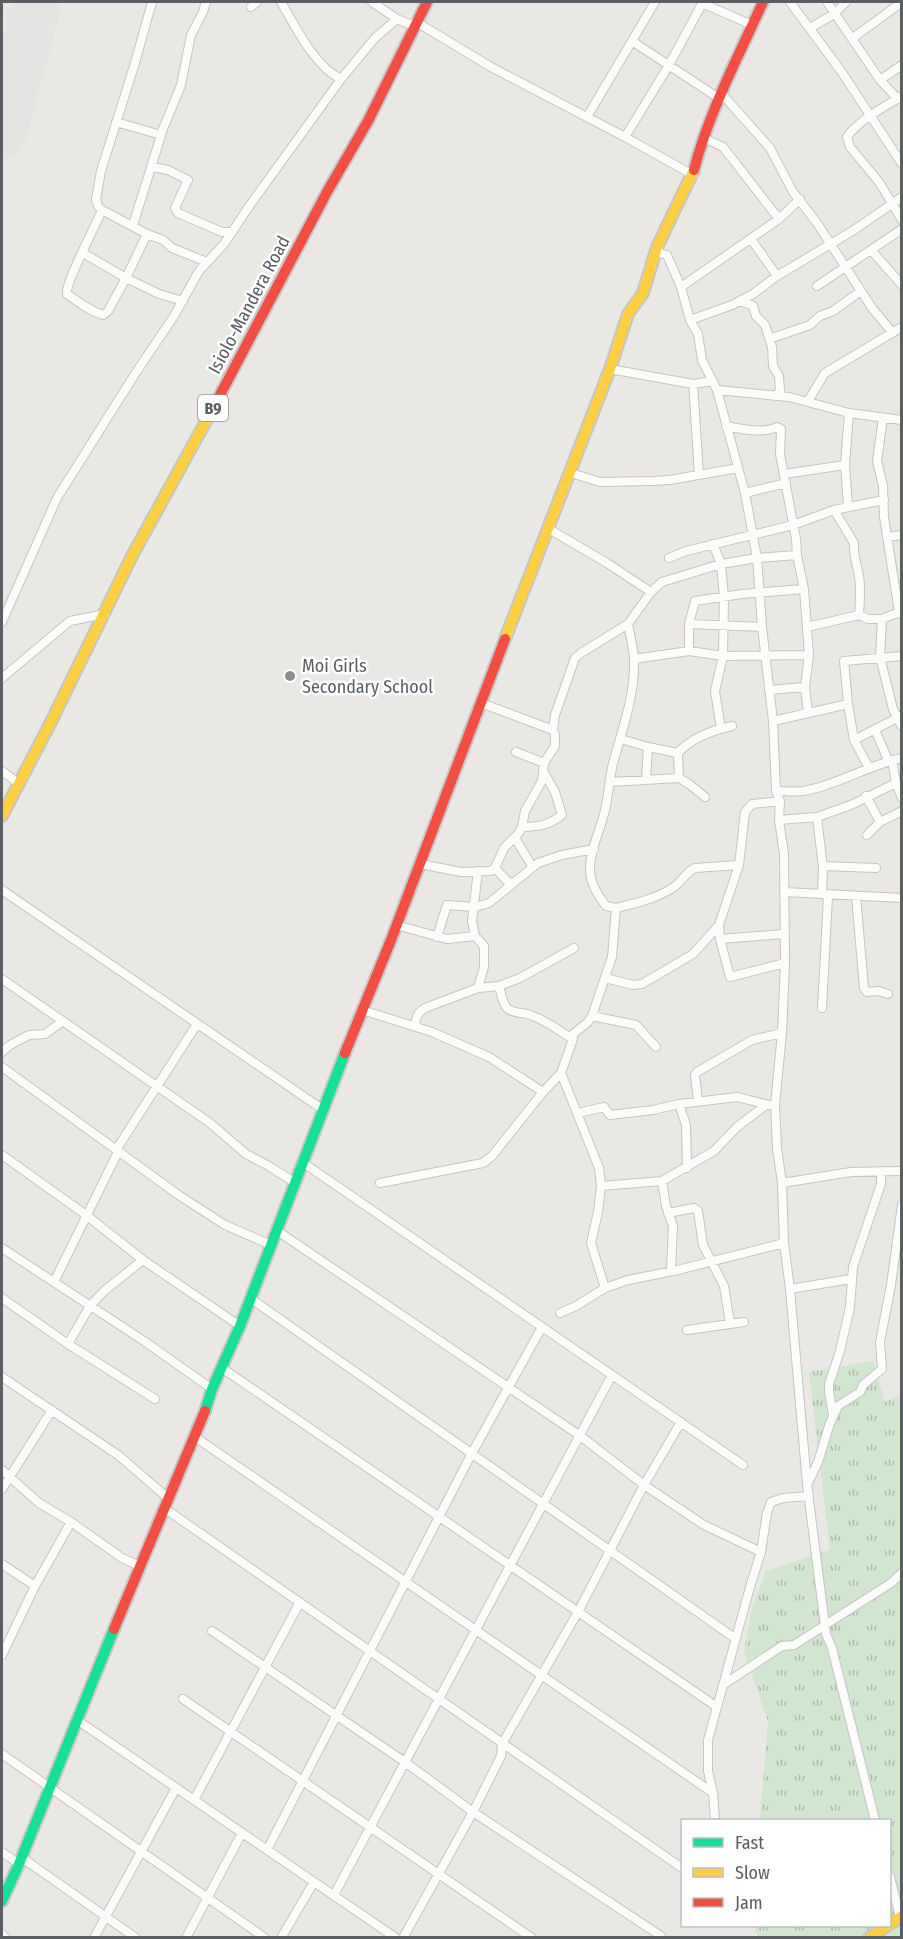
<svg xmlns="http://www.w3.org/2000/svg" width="903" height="1939" font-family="'Fira Sans Condensed',sans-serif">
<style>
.grass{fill:url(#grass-tufts)}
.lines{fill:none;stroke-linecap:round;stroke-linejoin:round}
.runway{stroke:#e4e4e2;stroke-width:50}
.street-casing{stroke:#c5c5c5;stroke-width:10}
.fast-casing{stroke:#c6c6c6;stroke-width:14}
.slow-casing{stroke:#c6c6c6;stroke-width:14}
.jam-casing{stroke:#c6c6c6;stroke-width:14}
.street{stroke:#fcfcfb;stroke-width:8}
.fast{stroke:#16e098;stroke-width:10}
.slow{stroke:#ffcf43;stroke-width:10}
.jam{stroke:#f24e42;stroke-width:10}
.poi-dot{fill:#8c8e90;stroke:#fff;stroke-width:2}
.labels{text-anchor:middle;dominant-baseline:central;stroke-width:5;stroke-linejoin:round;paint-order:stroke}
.shield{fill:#fff;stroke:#8c8e91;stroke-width:1.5}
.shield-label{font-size:16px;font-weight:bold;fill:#5a5e62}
.street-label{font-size:18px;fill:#5a5e62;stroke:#fff}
.poi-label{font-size:18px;fill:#5a5e62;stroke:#fff;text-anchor:start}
</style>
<defs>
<pattern id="grass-tufts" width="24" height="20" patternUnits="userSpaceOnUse" patternTransform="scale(1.5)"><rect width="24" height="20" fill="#d2e5d0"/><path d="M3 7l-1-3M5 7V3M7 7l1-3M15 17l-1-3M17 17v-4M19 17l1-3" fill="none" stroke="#adbdac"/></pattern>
</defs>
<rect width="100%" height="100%" fill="#e9e8e4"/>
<path class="grass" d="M873,1361l12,41 16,-7v542h-143l-4,-11h136v-106h-130l8,-98 -24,-70 7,-40 15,-41 64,-21 -21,-178z"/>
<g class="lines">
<path class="runway" d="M2,133l35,-131"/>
<g class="street-casing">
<path id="street" d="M152,2l-17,61 -34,108 -5,28 2,7 4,4 45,24 16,6 9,8 35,14
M281,2c14,24 34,65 60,77
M372,2l25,17
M790,2l51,69 61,93
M827,2l53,78 18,19
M702,3l50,22
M251,7l6,-5
M810,28l24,-14 12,-12
M853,38l49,-36
M632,41l88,58
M880,80l22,-15
M722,94l48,54 23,44 24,31 55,85 20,24
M902,96c-17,10 -44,25 -55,41l3,10 29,35 23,38
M587,117l68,-115
M116,122l45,13
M625,137l44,-72 34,-63
M704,138l19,9 56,72
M152,167l16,3 20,10 -13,28 3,5 44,19h10
M133,225l30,-96 18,-44 10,-50 12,-23 3,-10
M147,234l-21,44 33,16 24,7
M751,239l26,37
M657,247l3,6 7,2 14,32 9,33 8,14 4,26 15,30 28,103 12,65 5,69 11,94 3,70 4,10 -1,19 5,34 1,109 -3,70 -7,72 2,43 5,35 2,60 6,46 17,195 19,150 6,14 43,172
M871,250l31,35
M83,253l43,25 -18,33 -5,4c-13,-4 -25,-13 -36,-21 -2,-11 29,-69 35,-84
M817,286l85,-57
M681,287l98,-68 21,-20
M741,301l12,5 3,10 9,9 7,22 1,19 6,10 1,15 -5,5
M690,320l42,-15 21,-11 24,-18 77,-46 48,-33
M769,339l41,-14 10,-9 13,-5 28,-20
M610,369l83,15 20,-3
M693,384l6,91
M717,390l72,7 60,16 53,7
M808,401l17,-28 77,-46
M883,418l-6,43 6,25 1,31 15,95 3,3
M726,426c15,3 37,8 51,1l4,2 -1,25 16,85 1,16 7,34 5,66 -4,32 3,26
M571,473l29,9 53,-1 17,-1 68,-12
M784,474l61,-9
M745,493l41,-10
M848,507l-3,-43 4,-51
M834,510l20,33c-1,13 3,21 5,33 2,13 1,26 0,39
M549,529l58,34 44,29
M887,537l15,-2
M713,544l8,20 3,33 -1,59 -8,35 6,38
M669,558l17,-7 107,-26 41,-15 50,-10
M882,619l-2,38 13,52 9,18
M2,622l55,-124 78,-124 39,-58 25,-45 25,-27 26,-39 91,-126 34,-41 22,-19 12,5 9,-1 73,44 134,70 68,38
M689,624l73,3
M807,627l52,-12 9,4h14l20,-8
M689,651v-27l6,-23 47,-7 62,-5
M634,659l55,-8 34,5 86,-1
M2,678l68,-57 35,-7
M769,690l36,-3
M481,703l72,27
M773,721l75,-17
M875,730l13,30
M621,739l27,8 30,6
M854,740l-6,-36 -4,-43 58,-5
M516,752l28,11
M892,760l4,23 6,15
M869,768l-15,-28 47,-24
M2,771l16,12
M679,778l-1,-25c13,-15 36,-23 54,-27
M646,779l2,-32
M610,782l69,-4 10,6 16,13
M776,791c9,0 19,1 28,0 34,-6 64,-26 98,-33
M866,796l14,26
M817,817l6,51 -1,25 6,4 -6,111
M779,820l38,-3 34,-12 45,-22
M522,827c16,0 27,-2 40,-12l-7,-23 -12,-21
M867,835l13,-13 22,-11
M515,838l17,28
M420,864l41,8 29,-1 5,-3 9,-20 15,-15 3,-6 3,-16 17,-30 2,-18 11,-17v-11l-2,-5 2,-15 20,-57 6,-5 47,-29 23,-32 11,-10 59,-18 36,-6 40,-3
M823,866l53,2
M495,868l12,13 6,2
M478,871l-6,50 3,15 9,10v21l-6,21
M2,890l320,219
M784,892l118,6
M856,896l8,92 3,4 12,-1 9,3
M616,908c20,-5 40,-9 58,-21 8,-6 12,-15 21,-19l44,-3
M396,925l51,14 28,-3
M719,925l1,14 10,38 55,-14
M437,937l10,-32 28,2 14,-4 49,-40 24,-8 32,-6
M720,939l64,-5
M605,978l28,7 9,-1 51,-30 26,-29 20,-60 6,-53 7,-8 28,-3
M2,979l208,144 36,31 21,11 27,17
M499,986c2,6 3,17 8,22 6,6 16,4 23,7 16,5 29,16 43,24
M362,1010l70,22 57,25 54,35
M592,1016l44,9 20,22
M415,1026c1,-9 2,-13 10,-18l53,-20 21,-2 21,-8 54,-30
M2,1052l8,-7 19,-10 16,-1 18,-13
M2,1067l178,129 45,29 46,20
M698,1101l-3,-26 2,-3 55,-32 30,-7
M679,1104l7,21 1,43
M578,1113l26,-6 6,8 43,-5 26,-6 58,-7 32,8
M116,1150l81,-126
M2,1155l84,60 57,45 97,66
M302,1162l441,303
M380,1183l103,-20 9,-7 51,-64 18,-19
M782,1183l69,-11 51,-1
M601,1186l61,-5
M668,1213l26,-5 4,3 5,34 21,41 6,37
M276,1230l303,205 65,50 60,40 57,27
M2,1248l142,93 68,48
M671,1270l2,-44 -7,-20 -4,-25 52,-30 23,-24 29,-22
M54,1282l64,-130
M605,1288l-14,-45 7,-31 3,-26 -2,-18 -38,-95 12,-34 -1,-4 16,-13 4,-6 20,-59 4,-49 -10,-2c-9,-12 -16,-23 -16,-38 0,-19 11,-39 15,-58 4,-16 4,-34 9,-50 9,-33 21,-65 20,-99 0,-12 -4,-25 -6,-37
M790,1289l61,-10
M2,1298l66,46 87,55
M250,1298l486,341
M560,1313l16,-7 29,-18 23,-8 50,-10 106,-27
M687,1330l57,-8
M68,1344l22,-38 14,-15 39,-31
M222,1368l495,339
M2,1377l116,78 50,43
M833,1415l-4,-24v-7l11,-33 10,-44 3,-40 28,-83v-13
M195,1437l518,356
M2,1470l37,33 32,19 51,36 18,8
M808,1483l10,-21 12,-39 8,-17 22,-14 3,-7 19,-16 -2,-27 11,-57 11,-80
M2,1489l50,-79
M164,1508l518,360
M2,1564l33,22
M212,1631l193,131 68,50 188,124
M2,1655l33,-69 36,-64
M723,1685l59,-39 12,-1 97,-62 11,-10
M183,1699l349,239
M77,1720l319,218
M2,1754l263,184
M194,1800l106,-198
M715,1820l-2,-27 -5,-22v-31l42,-153 11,-35 6,-39 4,-11 12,-4 26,-2
M267,1850l205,-397 70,-126
M2,1852l17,12
M21,1857l115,81
M890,1877l10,40
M334,1895l278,-520
M2,1934l4,4
M94,1938l82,-150
M186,1938l56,-105
M281,1938l33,-56
M403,1938l70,-126 28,-56 1,-12 76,-132 66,-127 37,-63"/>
</g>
<g class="fast-casing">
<path id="fast" d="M205,1411l7,-22 28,-63 105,-273
M2,1901l17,-37 95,-235"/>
</g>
<g class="slow-casing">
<path id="slow" d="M505,639l105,-270 18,-55 15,-21 14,-46 37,-77
M2,816l48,-92 82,-168 79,-144
M890,1924l12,-8
M869,1938l18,-12"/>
</g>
<g class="jam-casing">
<path id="jam" d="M694,170c15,-58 44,-113 69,-168
M211,412l116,-220 41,-71 59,-119
M345,1053l46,-113 114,-301
M114,1629l91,-218"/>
</g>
<use href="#street" class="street"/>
<use href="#fast" class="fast"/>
<use href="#slow" class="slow"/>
<use href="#jam" class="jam"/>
</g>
<circle class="poi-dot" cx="290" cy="676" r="6"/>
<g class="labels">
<rect class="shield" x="198" y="395" width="30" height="26" rx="4.5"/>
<g class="shield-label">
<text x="213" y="408">B9</text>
</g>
<g class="street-label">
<text transform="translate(249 305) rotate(-62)">Isiolo-Mandera Road</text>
</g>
<g class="poi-label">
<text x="302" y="666">Moi Girls<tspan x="302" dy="21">Secondary School</tspan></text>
</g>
</g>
<rect width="903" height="1939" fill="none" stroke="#5a5e62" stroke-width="6"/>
<rect x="681" y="1819" width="210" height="108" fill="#ffffff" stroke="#bdbfc0" stroke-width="1.5"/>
<rect x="693" y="1838" width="30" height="9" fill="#16e098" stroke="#bdbfc0" stroke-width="1.5"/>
<text x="735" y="1849" font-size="18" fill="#5a5e62">Fast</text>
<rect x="693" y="1868" width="30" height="9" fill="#ffcf43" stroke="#bdbfc0" stroke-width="1.5"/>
<text x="735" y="1879" font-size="18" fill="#5a5e62">Slow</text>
<rect x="693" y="1898" width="30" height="9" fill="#f24e42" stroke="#bdbfc0" stroke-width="1.5"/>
<text x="735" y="1909" font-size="18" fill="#5a5e62">Jam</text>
</svg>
